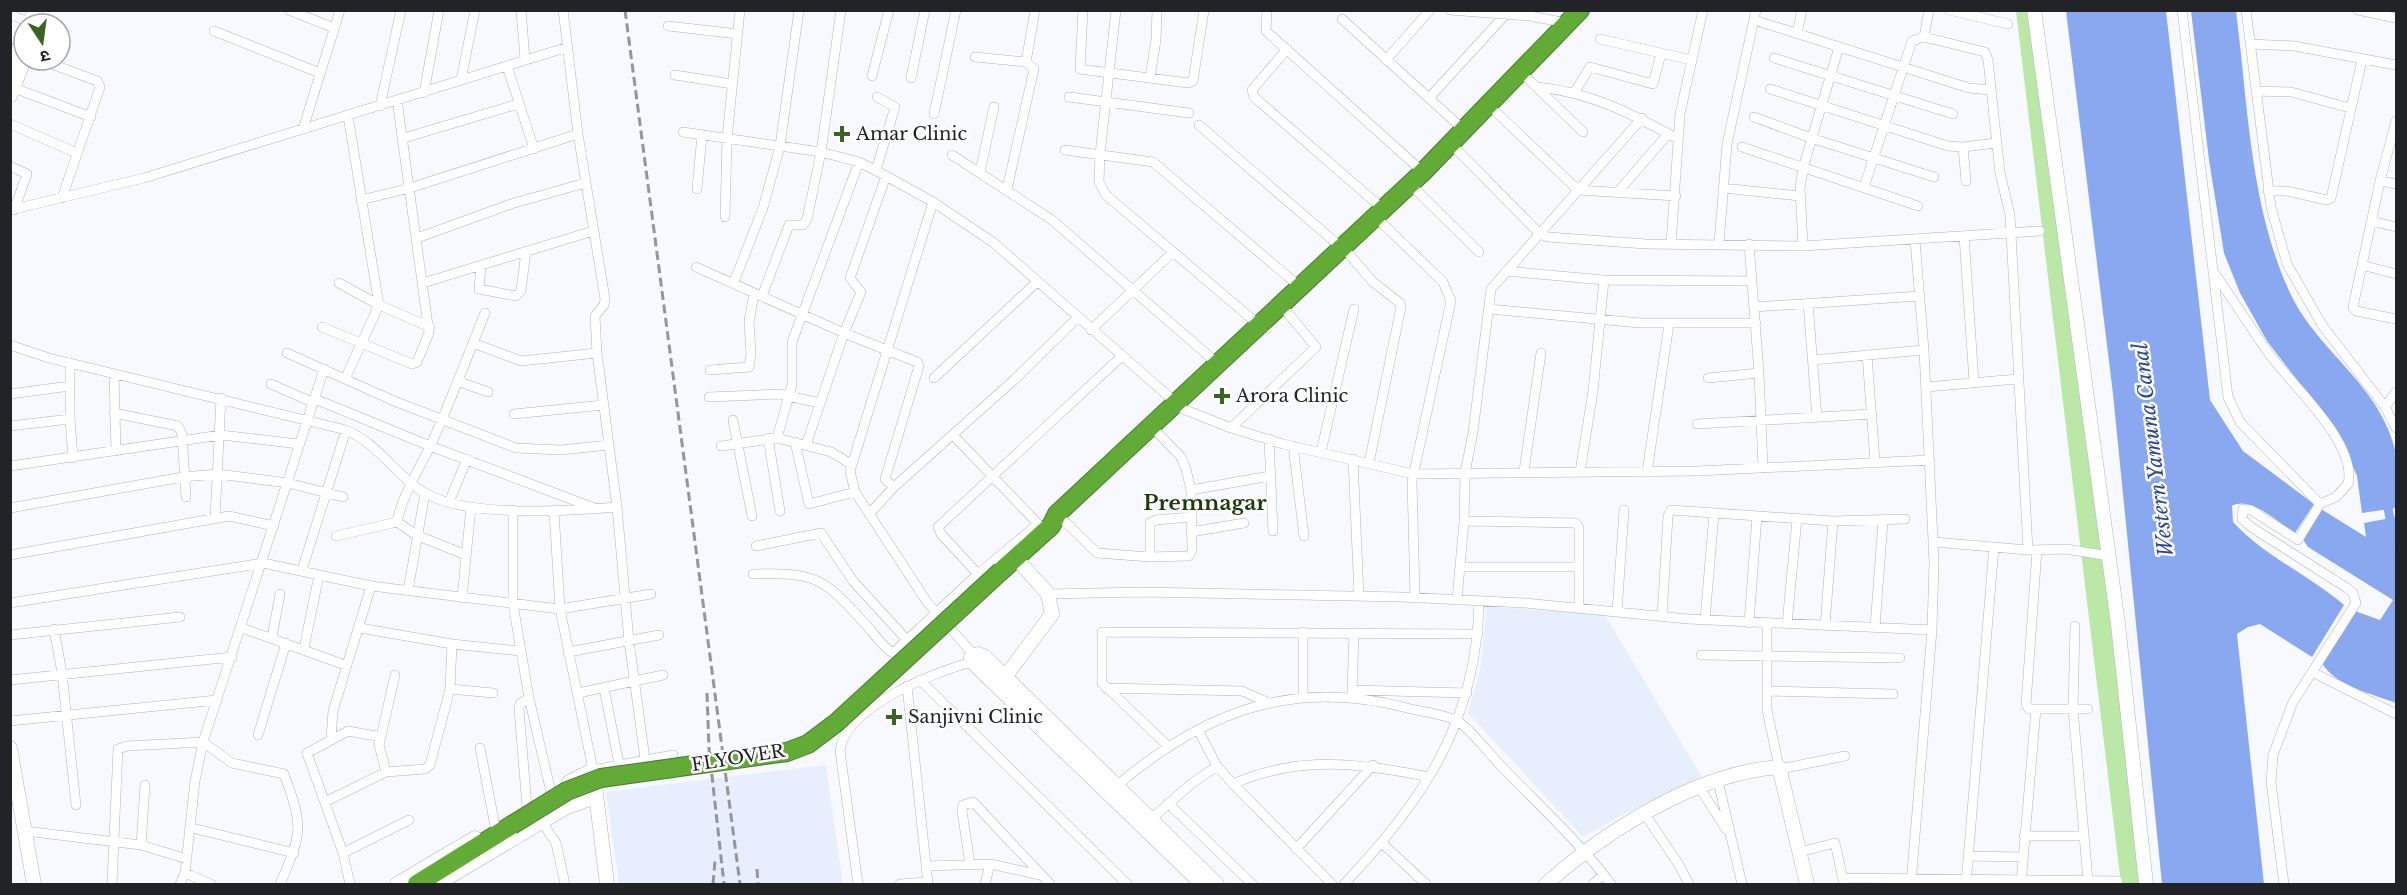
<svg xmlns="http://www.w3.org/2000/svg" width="2407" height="895" font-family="'Libre Baskerville','Noto Sans Devanagari',serif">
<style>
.built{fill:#e7effe}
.green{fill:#bbe8a6}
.water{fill:#89a8ef}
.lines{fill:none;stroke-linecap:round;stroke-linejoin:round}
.canal{stroke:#89a8ef;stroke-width:9}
.street-casing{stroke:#b0b4bc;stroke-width:10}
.secondary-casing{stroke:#b0b4bc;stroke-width:15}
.highway-casing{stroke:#4b7b31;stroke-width:20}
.street{stroke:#fff;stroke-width:9}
.secondary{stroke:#fff;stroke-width:14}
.highway{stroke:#62ab37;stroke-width:18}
.rail{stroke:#94969a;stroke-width:3;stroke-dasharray:9 4.5;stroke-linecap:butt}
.highway-bridge-casing{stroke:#4b7b31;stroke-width:20;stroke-linecap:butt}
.highway-bridge{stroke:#62ab37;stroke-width:18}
.poi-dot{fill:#3a6421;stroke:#fff;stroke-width:2}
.labels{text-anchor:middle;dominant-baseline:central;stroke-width:5;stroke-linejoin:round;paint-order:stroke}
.poi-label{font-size:18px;fill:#212326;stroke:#fff;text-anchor:start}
.street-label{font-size:18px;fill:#212326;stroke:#fff}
.water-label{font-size:20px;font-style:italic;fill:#274496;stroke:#fff}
.quarter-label{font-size:21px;font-weight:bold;fill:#1e3b0d;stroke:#fff}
</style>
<rect width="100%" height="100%" fill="#f7f9fe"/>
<path class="built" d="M1487,606l118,9 98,164 -79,35 -41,23 -115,-124 12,-42z
M826,765l17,119h-224l-13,-92z"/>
<path class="green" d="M2016,11h23l102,873h-20z"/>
<path class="water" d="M2066,11h100l44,389 33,51 71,53 -19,29c-15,-9 -45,-38 -63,-27l1,16c31,34 76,53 111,83l-32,52 -52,-33 -12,3 -11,7 27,250h-102l-49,-490z
M2191,11h45c12,93 14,198 55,284 28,58 89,89 105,158 4,17 0,38 0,55l-34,5 -5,-37 -19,-43 -71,-92 -27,-48 -16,-40 -15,-93z
M2321,509l45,28 -2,-14 32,-6v186c-23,-9 -61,-17 -74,-40l33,-52 25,9 13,-20 -85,-53 -6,-9z"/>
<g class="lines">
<path class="canal" d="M2386,499l10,47"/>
<g class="street-casing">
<path id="street" d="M289,10l45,18
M521,10l4,49
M563,10l15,124 27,165 -1,6 -9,11 2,37 20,154 12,134 16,118
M1083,10l-3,59 108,14 5,-2 11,-71
M1116,10l-16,144 -1,28 7,13 153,130
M1267,10l-1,21 157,141
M1450,10l80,6 37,7
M1949,10l59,14
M2182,10l46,387 12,25 80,82 -22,36 -47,-30 -8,-1 -1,10 9,8 96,61 6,5 3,10 -63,99 -20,53 -2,27 13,102
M2246,10l25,197 16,57 35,61 63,82 11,21
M2358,10l38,8
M10,14l20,9
M1342,19l123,112
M1754,20l215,68 22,2
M668,26l70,8
M214,31l106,42
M1797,33l5,-23
M1924,37l5,-27
M1600,39l91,21
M2251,44l43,2 102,19
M1287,49l-35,41 2,7 129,112
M975,57l51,5 8,7 -27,120
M1774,58l179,56
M41,60l56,21 3,6 -38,111
M1386,60l44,-50
M1026,62l9,-52
M507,66l27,83
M675,75l57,9
M872,76l17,-66
M1150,77l6,-37 1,-30
M911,78l14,-68
M1528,79l55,53
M461,80l14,-70
M1537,87c54,5 95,27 141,52
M14,88l77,29
M1770,89l178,57 15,1 33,-4
M2256,91l35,1 59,16
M424,93l15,-83
M1574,93l16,-26 63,17 8,-30
M1069,97l120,16
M1429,98l77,-84
M380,106l21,-96
M1496,112l82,78 98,6
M934,114l22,-104
M1754,117l57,21 123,39
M2396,121l-16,60 -27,126 3,4 40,8
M10,124l67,29
M1199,125l143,123
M303,129l37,-119
M683,132l138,20 38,10 27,14 47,26 61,41 189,166 48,19 52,16 130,30 284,-3 233,-11
M404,138l114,-34
M1451,144l89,90 8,3 98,7 157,2 237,-15
M1742,147l176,59
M1963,147l3,34
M1065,150l88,12 147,125
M952,155l100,65 166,144
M10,166l17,8 -13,36
M876,170l19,-63 -18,-10
M980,172l14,-65
M2380,181l16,3
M1864,187l48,-146 12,-4 61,15 3,8 12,113 10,42 18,335
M1723,188l77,8
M697,189l5,-54
M1416,190l63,62
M2268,191h18l41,9 4,-2 31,-138
M1617,193l51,-59
M361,200l49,-12 168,-54
M933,202l-83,269 5,21 72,110 47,53
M10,210l134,-32 424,-131
M725,217l2,-79 13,-128
M2372,221l24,6
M1382,223l61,59 8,19 -39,180 3,116
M1964,236l10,146
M417,238l94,-34 74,-21
M1671,244l9,-130 23,-104
M1719,244l8,-100 29,-134
M1749,244l10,129 4,95
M1803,246l-3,-58 3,-20 36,-121
M1349,254l24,28 27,21 1,4 -32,156
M481,265l-2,24 37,7 5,-5 5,-40
M2362,265l34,9
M696,267l148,66 73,29 2,4 -34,113 9,8
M1506,271l98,9 148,1
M2213,271c18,26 36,54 54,80 22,32 91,91 81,133l-12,13 -16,7
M734,282l29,-74 17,-62 19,-136
M339,283l40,22 51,22
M423,283l170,-52
M762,296l27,-71h14l4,-6 14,-67 20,-142
M1808,303l9,115
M1754,307l166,-11
M1489,309l151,14h116
M322,327l90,37 5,-2 12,-29 -32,-233
M1091,330l82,-78
M473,343l48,18 76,-8
M10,345l39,13 297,72c33,14 50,46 79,63 43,25 142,18 192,14
M287,353l107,48 122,47 45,2 48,-5
M1867,355l8,107
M1813,360l111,-10
M70,363v56l3,39
M710,370l39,-3 2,-13 -2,-32 5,-29
M114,374l2,77
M934,378l103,-96
M1708,378l51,-5
M345,379l34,-74 -31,-189
M457,381l31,11
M271,384l43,19
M1926,387l91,-8
M10,394l60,-8
M709,397l70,-3 41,9
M315,399l115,47 167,63
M2385,407l11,-15
M114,413l64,13 4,8 4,63
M514,414l89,-9
M733,420l19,96
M1697,424l175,-10
M10,426l60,-7
M1231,428l85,-81 -30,-36
M953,435l87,91
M768,438l12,73
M777,438l15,-53v-43l67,-180
M1269,439l4,92
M795,442l14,62 46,-12
M806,445l38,-112 17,-41 -11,-14 36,-102
M721,446l56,-8 54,14 20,12
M1293,446l11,90
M1321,452l33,-143
M1353,459l6,137
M10,466l211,-31 78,9
M1524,471l17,-118
M1580,472l13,-81 11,-111
M1647,472l22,-148
M1191,490l79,-14
M449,502l18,-43
M10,508l173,-31 35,-3 70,9 55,14
M513,510v94l16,94 22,94
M554,511l6,98 33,161 80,-15
M870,513l24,-26 120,-107 63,-62
M1057,514l40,39 53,4 39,-1 3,-6 -1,-60 -5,-21 -5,-12 -24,-25
M215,519l6,-121
M1464,521l112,2 3,5v80
M397,522c6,-30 24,-55 37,-84 18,-41 34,-83 51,-125
M1191,532l53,-9
M336,536l61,-14 19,13 50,20
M1934,542l94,8 38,-1 43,7
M756,546l65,-13 32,48 54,59
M2037,550l-11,154 3,5h59
M10,555l219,-39 45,10
M1150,557v-34l6,-3 34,-3
M1460,567h119
M302,570l44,-140
M753,574c66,-2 71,5 115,53 7,8 16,21 25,26l85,-79 60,-50
M978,574l-37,-40 -3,-7 184,-171
M408,591l17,-98
M1048,594l94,-2 260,5 123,6 163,16 244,11
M462,598l9,-91
M1457,600l7,-79 1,-48 8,-41 18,-143 151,-171
M10,603l253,-40 108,23 189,23 91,-15
M1617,612l7,-102
M1662,617l6,-101 3,-6 162,11 72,-2
M1705,620l9,-107
M1749,623l8,-107
M1767,623v87l12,57
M1787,624l10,-105
M1825,626l8,-105
M2075,626l-2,83 15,172
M1875,627l8,-106
M242,628l103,37
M360,628l92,16 68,7
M54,629l8,44 14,132
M10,635l170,-18
M272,637l8,-43
M304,648l15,-73
M568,652l91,-17
M1701,655l199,3
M2312,672l84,42
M10,680l222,-23
M920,680l207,204
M907,686l21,198
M604,688l15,76
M1106,688l136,3 25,11
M450,689l43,4
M1352,690l115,3
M1767,691l126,3
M578,693l85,-18
M1352,693l2,-60
M1303,698v-66
M10,721l207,-21
M1198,730l19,36 16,18 99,100
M258,735l28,-92
M331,739l2,-28 38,-125
M1168,746l-66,-63v-51l376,2
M480,748l15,78
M1780,769l65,-13
M386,772l-7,-27 16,-70
M1718,781l24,103
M1233,784c66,-29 127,-21 196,-7
M1699,787l27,42
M1114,788c87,-75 178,-111 293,-80 15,4 39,6 52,14 16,12 30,32 44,46 37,38 76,74 108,116
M325,802l61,-30 39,-3 5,-4 20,-76 2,-45
M1168,803l84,81
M527,807l-8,-98 1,-5 9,-6
M1644,813l35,52 10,19
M1151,819l40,-35 26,-18
M542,822l14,21 9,41
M192,828l102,25
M25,831l116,14 46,14
M2024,836h59
M1382,843l44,41
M141,845l4,-60
M1296,849l77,-84
M1799,852l36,-9 9,41
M343,853l66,-33
M1968,856l55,1
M970,864l-8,-53 1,-6 10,-3 77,82
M926,866l64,-2 50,11
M185,873l26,11
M1843,878l275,3
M112,884l6,-135 9,-3 76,-4 29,21 52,11c20,54 18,59 -4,110
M180,884l5,-11 10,-92 8,-39 121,-373
M350,884l-7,-31 -36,-100 41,-22 33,6
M858,884l-18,-133c4,-44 95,-79 132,-89
M900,884l27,-2
M985,884l5,-20
M1344,884c80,-84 133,-163 135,-283
M1593,884l10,-9
M1911,884l21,-254 2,-68 -10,-212 -9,-110
M1966,884l28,-337
M2021,884l15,-175"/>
</g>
<g class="secondary-casing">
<path id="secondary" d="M2034,10l84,614 28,260
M29,24l6,-14
M10,69l14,-33
M10,96l14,-36
M999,685l53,-71 -4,-20 -33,-37
M10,748l24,136
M569,782l24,-12 14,114
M397,884l78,-46
M437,884l128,-76 30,-11
M1202,884l-228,-220 -3,-7 7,-3 7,3 232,227
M1546,884c60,-53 150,-111 233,-117l28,117"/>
</g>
<g class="highway-casing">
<path id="highway" d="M1001,571l50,-45 6,-12 366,-342 157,-162
M417,884l95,-59"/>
</g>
<use href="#street" class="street"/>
<use href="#secondary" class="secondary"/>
<use href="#highway" class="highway"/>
<path class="rail" d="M625,10l115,874
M707,693l2,56 15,135
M757,869l1,15
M713,884l2,-23"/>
<g class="highway-bridge-casing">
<path id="highway-bridge" d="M512,825l55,-34 34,-13 186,-26 21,-8 28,-21 165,-152"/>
</g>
<use href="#highway-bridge" class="highway-bridge"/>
</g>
<g class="poi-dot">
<path d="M839 125h6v6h6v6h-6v6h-6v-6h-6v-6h6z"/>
<path d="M1219 387h6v6h6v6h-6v6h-6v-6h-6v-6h6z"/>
<path d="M891 708h6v6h6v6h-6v6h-6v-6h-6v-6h6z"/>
</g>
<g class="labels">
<g class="poi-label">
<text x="856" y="134">Amar Clinic</text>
<text x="1236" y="396">Arora Clinic</text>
<text x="908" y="717">Sanjivni Clinic</text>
</g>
<g class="street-label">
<text transform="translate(738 758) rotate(-9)">FLYOVER</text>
</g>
<g class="water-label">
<text transform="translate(2153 450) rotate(-97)">Western Yamuna Canal</text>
</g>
<g class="quarter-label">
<text x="1205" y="503">Premnagar</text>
</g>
</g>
<rect width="2407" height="895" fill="none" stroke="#212326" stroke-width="24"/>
<g transform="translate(42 42) rotate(167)"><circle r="28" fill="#ffffff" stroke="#a6a7a8" stroke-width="1.5"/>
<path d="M0-4.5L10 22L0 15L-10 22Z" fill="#3a6421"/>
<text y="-9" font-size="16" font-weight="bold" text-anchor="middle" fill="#212326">उ</text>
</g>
</svg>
